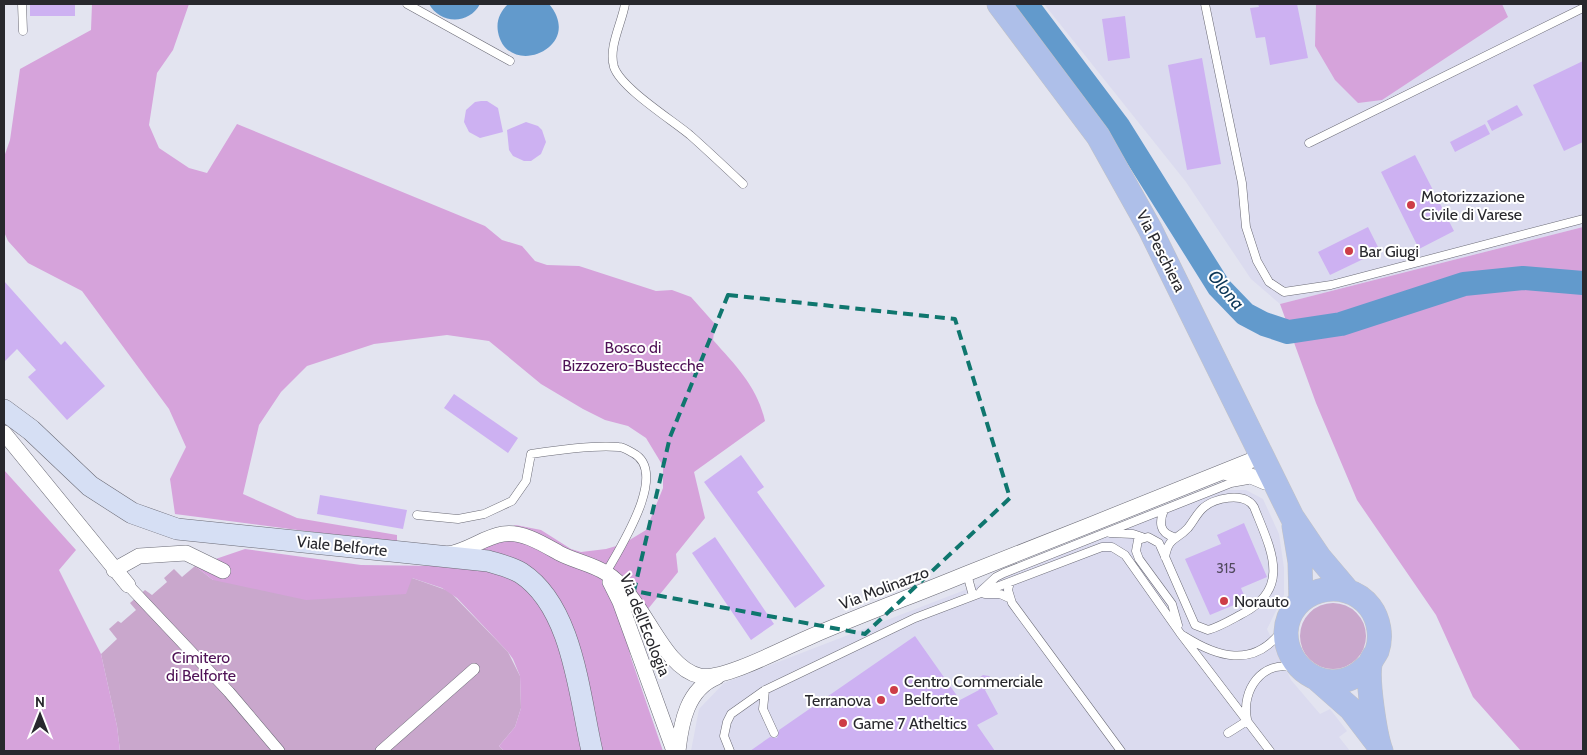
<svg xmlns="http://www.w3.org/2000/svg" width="1587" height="755" font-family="Cabin,sans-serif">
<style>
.built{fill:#dbdbef}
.green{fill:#c9a7cc}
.forest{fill:#d6a3db}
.water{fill:#629acc}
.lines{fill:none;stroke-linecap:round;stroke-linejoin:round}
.river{stroke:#629acc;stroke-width:24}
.building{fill:#cdb1f2}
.service-casing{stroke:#6b6b76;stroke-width:9}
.pedestrian-casing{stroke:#6b6b76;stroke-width:12}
.minor-casing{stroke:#6b6b76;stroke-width:16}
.secondary-casing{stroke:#6b6b76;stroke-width:22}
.primary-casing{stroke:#c3c3c4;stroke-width:25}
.service{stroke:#fff;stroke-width:8}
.pedestrian{stroke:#fff;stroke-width:11}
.minor{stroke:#fff;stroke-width:15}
.secondary{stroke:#d6dff4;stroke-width:21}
.primary{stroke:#aebfe9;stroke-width:24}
.marked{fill:none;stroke:#0f766e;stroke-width:4;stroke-dasharray:10 6;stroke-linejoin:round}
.poi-dot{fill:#cd3d47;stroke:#fff;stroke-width:2}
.labels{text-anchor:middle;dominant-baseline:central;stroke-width:4;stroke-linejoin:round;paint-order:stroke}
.number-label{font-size:14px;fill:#514a5e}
.poi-label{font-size:16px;fill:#28282d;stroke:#fff;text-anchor:start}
.street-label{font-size:16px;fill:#28282d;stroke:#fff}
.park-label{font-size:16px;fill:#4f1256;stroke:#fff}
.water-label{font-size:18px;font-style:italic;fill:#0b3758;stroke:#fff}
</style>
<rect width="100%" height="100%" fill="#e3e4f0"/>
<path class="built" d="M1044,4h539v223l-303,77 -29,-25 -65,-97z
M1224,490h22l17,9 16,35 5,34v27l-17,34 24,51 29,34 10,-5 17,22 -8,6 11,14h-659l8,-42 25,-26z"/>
<path class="green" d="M195,566l18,14 199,-2 37,13 59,61 12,24 1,32 -6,19 -16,19 5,5h-384l-3,-25 -16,-72 16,-15 -8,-10 9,-8 3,2 15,-13 -6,-7 15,-13 7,5 15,-13 -3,-4 10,-9 8,8z
M1300 636a33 33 0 1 1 66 0a33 33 0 1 1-66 0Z"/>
<path class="forest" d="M92,4h97l-16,46 -16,23 -8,52 10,23 30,20 18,5 30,-49 248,102 17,14 20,6 13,15 12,4 32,1 77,25 16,-1 19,7 24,27 -2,16c23,26 44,46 52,81l-71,51 11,46 -29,36 2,18 -30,37 -26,11 9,38 32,93h-159l-5,-5 16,-19 6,-19 -1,-32 -7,-17 -5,-7 -51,-54 -15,-10 -30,-10 -6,16 -100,6 -93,-20 -18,-14 50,-17 116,16 80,1 63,-37 12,-4 25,5 30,19 10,3 25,-3 17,-5 23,-14 17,-42v-22l-17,-28 -18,-12 -23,-6 -22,-11 -42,-25 -52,-43 -42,-6 -73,9 -67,22 -26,26 -22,33 -16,69 54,24 100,17v8l-222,-29 -5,-35 16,-32 -17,-38 -87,-118 -54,-28 -20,-22 -4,-9v-75l6,-17 10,-71 71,-39z
M1316,4h186l6,13 -126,83 -24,3 -23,-23 -20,-34z
M1583,227v524h-62l-48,-54 -37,-82 -79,-115 -41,-97 -36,-99z
M4,470l72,80 -17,20 42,84 16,72 3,25h-116z"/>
<path class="water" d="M429,4h51c-11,21 -40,20 -51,0z
M508,4h41c37,44 -42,76 -51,28 -2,-11 2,-20 10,-28z"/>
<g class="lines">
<path class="river" d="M1026,4l92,122 101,161 26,27 19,10 24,8 53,-8 123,-40 59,-6 60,5"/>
</g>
<path class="building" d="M30,4h45v12h-45z
M1258,4h39l11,54 -38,7 -5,-28 -9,1 -6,-30 9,-1z
M1125,16l5,42 -22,3 -6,-42z
M1202,58l19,106 -34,6 -19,-105z
M1583,61v81l-19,9 -31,-66z
M481,101h6l11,7 5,24 -23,6 -11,-6 -5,-10 2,-12 9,-8z
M1517,105l6,10 -31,16 -5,-10z
M526,122l12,4 4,4 4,12 -5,12 -10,7h-7l-11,-5 -4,-6 -2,-20z
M1485,124l5,10 -35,18 -5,-10z
M1415,155l39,76 -35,18 -38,-77z
M1368,227l12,24 -50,24 -12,-23z
M4,281l57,64 4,-4 40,45 -38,34 -39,-43 8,-7 -19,-21 -13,13z
M454,394l64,44 -10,15 -64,-45z
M741,455l23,32 -7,5 68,94 -30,22 -91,-126z
M320,495l87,15 -4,19 -86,-15z
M1244,523l23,54 -26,11 5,12 -36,15 -25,-56 36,-15 -4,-9z
M715,537l59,87 -23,16 -59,-87z
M915,636l45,64 19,-10v-12l4,-3 6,1 3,3 -1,6 -6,5 13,24 -21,11 18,26h-245l20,-14 7,1 2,-8z"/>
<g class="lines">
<g class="service-casing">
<path id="service" d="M22,4l1,27
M407,4l103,57
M625,4c-3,19 -17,43 -11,63 7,21 58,53 76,68 18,16 36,33 53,49
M1205,4l37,179 4,44 11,34 12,21 15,10 47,-7 252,-66
M1309,143l274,-135
M1164,510c-5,12 -5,23 10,27
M417,515l41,4 26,-5 28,-13 14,-20 5,-27c27,-4 61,-9 88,-7 5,0 10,4 14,6 37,19 -14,96 -27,120
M1110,533l23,1 9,3
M1165,557c4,-21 11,-16 23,-29 5,-6 8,-13 14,-19 11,-11 42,-18 52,-2 17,43 39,82 -14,108 -11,6 -21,12 -32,15l-13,-5 -36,-82 -11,-6 -10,3 -2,11 3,8 33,45 6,21
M967,574l6,22
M1010,582l-2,8 4,13 109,148
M981,591l15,-14 8,-4 227,-90 17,-3
M985,594h15l9,4
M1184,636c33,21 68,32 96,-3
M765,690l-2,19 11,24
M1247,719c-6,-28 15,-60 47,-51
M1228,733l19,-12
M730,751l-6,-15 3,-14 4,-8 34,-24 150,-72 187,-71h10l13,8 55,78 90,118"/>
</g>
<g class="pedestrian-casing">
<path id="pedestrian" d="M128,585l101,107 50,59
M381,751l93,-82"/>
</g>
<g class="minor-casing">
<path id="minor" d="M4,433l124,152
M1227,473l19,1 19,8
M447,554c20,-2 36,-17 56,-20 20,-3 40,10 56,19 15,8 33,11 47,20 39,24 54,94 94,103 23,5 88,-30 112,-40 51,-22 103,-41 154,-62 99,-39 197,-78 296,-118
M114,570l25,-14 47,-3 37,18
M610,582l10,20 54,149
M678,751c3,-28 9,-62 39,-74"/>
</g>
<g class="secondary-casing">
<path id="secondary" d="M4,410l27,20 59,56 42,27 45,16 311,32c10,3 23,6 33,12 52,34 58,122 71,178"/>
</g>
<g class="primary-casing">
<path id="primary" d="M999,4l99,132 52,93 142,288 27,40 28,33
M1294,526l6,36 1,38
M1370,664c-5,4 -10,9 -15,12 -32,18 -70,-9 -69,-44 2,-43 59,-58 84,-25 9,12 12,30 7,44 -2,4 -6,9 -7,13 -3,17 5,71 11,87
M1317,679l34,30 26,34"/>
</g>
<use href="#service" class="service"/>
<use href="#pedestrian" class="pedestrian"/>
<use href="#minor" class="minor"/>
<use href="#secondary" class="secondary"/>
<use href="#primary" class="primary"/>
</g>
<path class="marked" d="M728,295l227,24 55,179 -145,136 -231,-43 36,-154z"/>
<g class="poi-dot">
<circle cx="1411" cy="205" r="5"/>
<circle cx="1349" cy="251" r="5"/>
<circle cx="1224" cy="601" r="5"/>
<circle cx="894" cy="690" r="5"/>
<circle cx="881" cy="700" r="5"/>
<circle cx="843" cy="723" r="5"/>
</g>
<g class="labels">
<g class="number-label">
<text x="1226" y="568">315</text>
</g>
<g class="poi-label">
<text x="1421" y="196">Motorizzazione<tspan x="1421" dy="18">Civile di Varese</tspan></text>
<text x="1359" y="251">Bar Giugi</text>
<text x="1234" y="601">Norauto</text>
<text x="904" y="681">Centro Commerciale<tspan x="904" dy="18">Belforte</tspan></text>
<text x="871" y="700" text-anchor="end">Terranova</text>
<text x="853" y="723">Game 7 Atheltics</text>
</g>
<g class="street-label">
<text transform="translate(1161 251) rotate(63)">Via Peschiera</text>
<text transform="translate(342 546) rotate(6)">Viale Belforte</text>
<text transform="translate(884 588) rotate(-21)">Via Molinazzo</text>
<text transform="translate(645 625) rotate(68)">Via dell'Ecologia</text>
</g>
<g class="park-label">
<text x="633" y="347">Bosco di<tspan x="633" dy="18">Bizzozero-Bustecche</tspan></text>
<text x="201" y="657">Cimitero<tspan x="201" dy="18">di Belforte</tspan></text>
</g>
<g class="water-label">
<text transform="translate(1226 290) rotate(50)">Olona</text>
</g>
</g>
<rect width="1587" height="755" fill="none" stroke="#28282d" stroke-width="10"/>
<g transform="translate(40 715)" stroke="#ffffff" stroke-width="4" paint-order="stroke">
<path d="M0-4L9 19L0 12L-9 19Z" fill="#28282d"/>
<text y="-8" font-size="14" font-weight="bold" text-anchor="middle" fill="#28282d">N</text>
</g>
</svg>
